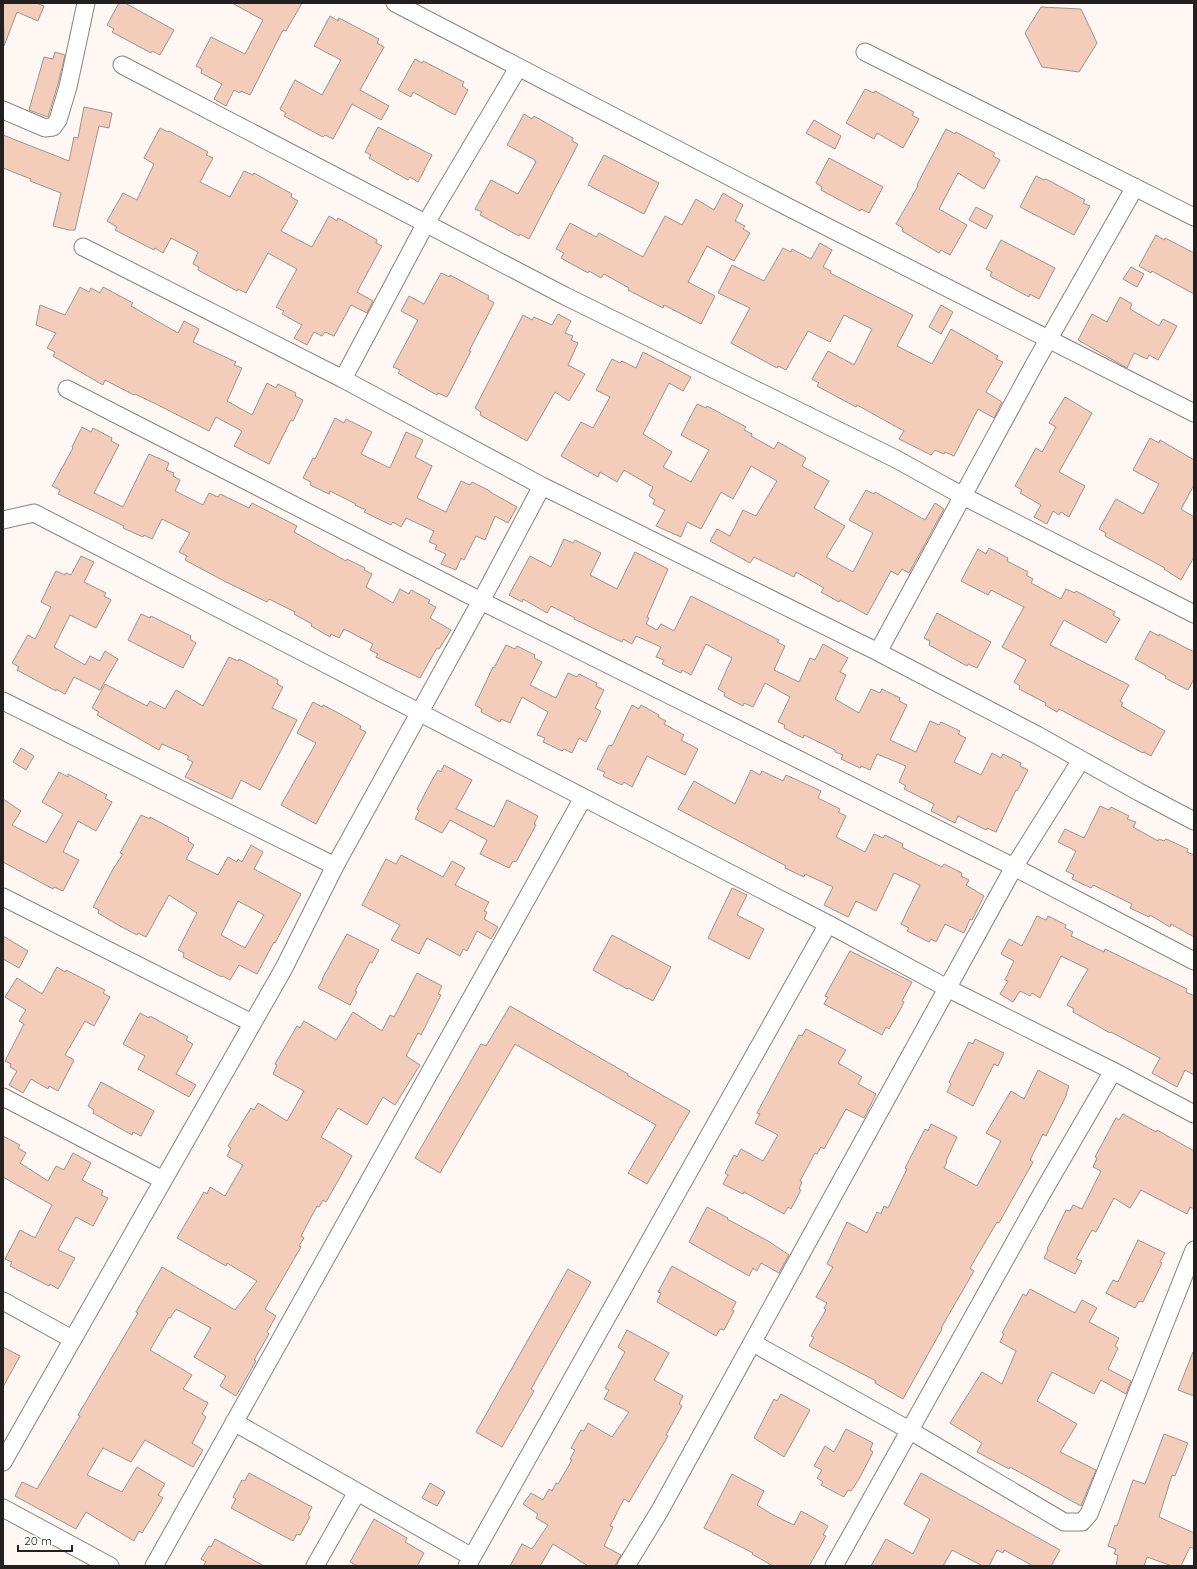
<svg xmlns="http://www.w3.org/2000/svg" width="1197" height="1569" font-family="Quicksand,sans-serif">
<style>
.building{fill:#f3cdb9;stroke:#9b9491;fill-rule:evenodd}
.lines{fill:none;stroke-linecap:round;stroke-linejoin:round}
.street-casing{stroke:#8a8380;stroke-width:19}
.street{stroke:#fff;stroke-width:17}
</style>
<rect width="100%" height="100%" fill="#fef7f3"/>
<path class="building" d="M3,3h33l8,3 -6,15 -21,-9 -13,34z
M119,3h6l49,27 -14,25 -8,-4 -1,2 -39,-21 2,-3 -7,-4z
M232,3h70l-16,28 -3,-1 -33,65 -9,-4 -1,2 -6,-3 -8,16 -12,-7 8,-15 -21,-11 1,-4 -6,-3 15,-29 34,17 18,-34z
M1041,7l40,2 16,34 -18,29 -37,-5 -17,-34z
M330,16l8,5 1,-3 40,21 -2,4 7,4 -24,43 29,16 -8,14 -29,-16 -19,35 -8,-4 -2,2 -39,-21 2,-3 -6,-4 15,-29 27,15 19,-35 -27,-14z
M55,52l10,3 -7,29 -10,33 -19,-7 15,-53 9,2z
M415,59l7,4 1,-2 41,21 -2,4 6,4 -13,25 -42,-23 -2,5 -13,-7z
M865,89l9,4 1,-2 22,12 17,9 -2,3 7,4 -16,29 -26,-15 -3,6 -28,-16z
M84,107l28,6 -3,15 -10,-2 -24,104h-6l-16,-4 8,-33 -31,-12 1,-2 -28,-11v-33l66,26 5,-24 4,1z
M524,114l8,5 2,-3 39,22 -1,3 6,3 -49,95 -9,-5 -1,2 -39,-21 2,-3 -7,-3 16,-29 27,14 18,-32h-1v-2l-28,-15z
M814,120l27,16 -6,13 -29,-16z
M378,127l54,28 -14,27 -8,-5 -2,3 -39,-22 2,-3 -6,-3z
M160,128l8,4 1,-1 39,21 -2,3 7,3 -13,24 30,15 14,-26 9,4 1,-2 38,21 -1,3 7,4 -17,30 31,16 17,-31 8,5 1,-3 39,22 -1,3 6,3 -25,46 16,9 -6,12 -16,-8 -17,31 -9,-4 -3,4 -8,-4 -7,13 -13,-7 8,-13 -20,-11 2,-3 -8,-4 21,-38 -29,-16 -22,40 -8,-4 -1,2 -39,-21 1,-3 -6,-3 5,-12 -27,-14 -8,15 -8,-5 -1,2 -39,-20 2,-3 -10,-6 16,-28 14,7 17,-36 -10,-6z
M946,129l9,5 1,-2 39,21 -2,3 7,4 -16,29 -26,-16 -19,36 28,16 -17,30 -9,-5 -2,3 -37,-22 1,-3 -7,-4 22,-38 -1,-1z
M604,155l55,28 -15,31 -56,-29z
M829,158l54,29 -14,26 -8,-4 -1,2 -39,-21 1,-3 -6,-4z
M1036,176l8,4 2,-1 39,21 -2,3 7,3 -16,29 -54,-28z
M723,193l20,12 -8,16 10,5 -2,3 7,4 -16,28 -27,-15 -19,36 27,14 -14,28 -37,-19 -1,3 -35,-18 1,-2 -25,-14 -3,4 -12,-7 -1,2 -27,-15 3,-5 -8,-4 14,-26 26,14 3,-4 44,24 22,-41 17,9 14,-26 18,11z
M976,207l17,9 -7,13 -17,-9z
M1156,235l8,5 1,-2 29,15v41l-42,-23 -1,2 -12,-7z
M1001,240l54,28 -16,31 -9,-5 -1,3 -39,-21 2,-4 -6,-3z
M820,243l12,7 -9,17 8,4 -1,2 83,42 -16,31 35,18 19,-35 47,27 -2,3 7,3 -17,30 16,10 -8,16 -16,-9 -24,47 -9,-4 -1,2 -9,-4 -4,5 -32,-16 5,-8 -47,-26 -1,2 -39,-21 2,-3 -7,-4 16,-28 26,14 18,-36 -28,-14 -14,27 -22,-11 -22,39 -8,-4 -1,2 -46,-25 19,-35 -32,-15 14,-28 32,16 19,-33 8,4 1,-3 19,10z
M1131,267l13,7 -7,13 -14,-8z
M441,273l9,4v-2l39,21 -1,3 6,4 -25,48h2l-24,46 -9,-4 -1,2 -20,-11 -19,-11 2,-3 -7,-3 25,-47 -17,-9 8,-15 15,8z
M80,287l9,5 2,-4 9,5 3,-6 30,16 -2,3 47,27 6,-12 15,8 -6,13 43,20 -2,3 8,3 -15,33 25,14 15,-32 9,5 2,-4 18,9 -1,3 8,4 -10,21 -2,-1 -22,44 -35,-18 8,-15 -26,-14 -7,14 -51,-26 -23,-11 -1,1 -29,-15 -2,5 -50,-29 2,-4 -8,-4 9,-15 -20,-8 4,-20 25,10z
M1120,297l12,7 -2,5 29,17 4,-7 14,7 -19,34 -9,-5 -2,4 -13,-6 -7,15 -49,-28 14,-26 15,8z
M941,305l12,7 -12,22 -12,-7z
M558,314l13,7 -6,12 8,3 -2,4 7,3 -10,22 17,9 -16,27 -14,-9 -28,49 -47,-26 1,-3 -6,-4 48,-93 9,5 2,-3 18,8z
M643,352l48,25 -8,14 -14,-8 -26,51 29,18 -9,15 28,15 18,-32 -28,-15 16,-31 9,4 1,-2 39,21 -2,3 8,4 -1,2 23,13 4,-7 28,16 -4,8 27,15 -15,27 31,18 -19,31 27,15 20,-39 -24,-13 17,-30 8,4 1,-2 50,28 10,-17 9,6 -35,64 -7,-4 -4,6 -7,-4 -24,44 -27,-15 -1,2 -18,-10 3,-4 -28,-16 -2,5 -40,-20 -4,6 -40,-22 7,-12 13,7 13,-26 13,6 21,-35 -26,-15 -18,33 -12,-7 -20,37 -14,-7 -6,15 -25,-11 9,-16 -12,-6 2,-4 -6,-4 4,-9 -29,-17 -7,12 -17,-10 -2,5 -37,-21 20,-34 12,6 17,-31 -14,-7 16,-31 8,4 2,-2 14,7z
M1065,397l27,16 -33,59 26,14 -16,31 -8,-5 -2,3 -6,-4 -6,13 -13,-7 7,-12 -21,-12 2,-3 -7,-4 21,-38 6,4 14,-25 -7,-4z
M335,418l9,5 2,-4 26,13 -11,22 29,14 16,-36 17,8 -8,17 17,9 -15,32 29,14 15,-31 9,4 2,-3 18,9v1l27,15 -9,16 -13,-7 -10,24 -9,-4 -12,24 -3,-2 -5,12 -15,-6 5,-10 -11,-5 2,-4 -8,-3 5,-11 -28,-13 -5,9 -8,-5 -2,3 -27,-13 2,-2 -11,-5 1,-1 -26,-13 -1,3 -19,-9 1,-3 -8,-4 10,-20 2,1z
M82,427l9,5 2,-4 19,10 -1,3 8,4 -25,48 29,14 26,-53 20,9 -3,7 8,3 -1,3 7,4 -5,11 28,14 6,-12 9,4 2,-3 29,14 3,-5 45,23 -3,6 52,29 1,-2 18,9 -1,2 8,4 -6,13 27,16 7,-14 9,5 2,-4 19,10 -2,3 8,4 -6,11 21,12 -12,19 -2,-1 -17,30 -44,-21 2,-3 -8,-4 3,-6 -29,-15 -5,9 -8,-4 -1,3 -19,-11 1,-2 -18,-10 1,-2 -26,-13 -2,3 -41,-20 -41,-22 2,-4 -8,-4 11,-19 -28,-14 -10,20 -8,-4 -1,2 -20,-9 1,-2 -66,-32 2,-4 -8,-4 21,-38 -1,-1z
M1150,438l9,5 1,-3 34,20v25l-13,24 13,8v40l-13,23 -17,-11 1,-1 -60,-32 1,-3 -7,-4 17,-30 27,15 16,-30 -26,-14z
M564,539l9,4 2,-3 26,13 -11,22 27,14 18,-37 33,17 -21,48 2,1 -3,6 11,6 4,-6 13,7 17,-35 88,44 -2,2 8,4 -11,24 25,12 11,-24 5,2 8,-16 25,14 -8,14 6,3 -11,24 24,14 12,-24 9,4 2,-4 18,9 -1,3 8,4 -17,35 26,12 14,-31 9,4 2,-3 19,9 -2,3 8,4 -12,24 27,13 11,-22 9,5 2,-4 18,9 -1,3 8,4 -11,21 -1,-1 -20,42 -9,-4 -1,2 -28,-14 -3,7 -24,-12 3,-7 -30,-15 2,-3 -7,-4 7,-16 -29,-12 -7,16 -9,-4 -1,2 -19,-9 2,-4 -8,-3v-2l-31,-15 -1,3 -19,-10 1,-3 -7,-3 12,-25 -25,-14 -12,24 -9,-4 -1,3 -19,-10 1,-3 -7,-4 14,-31 -26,-14 -15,31 -9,-5 -1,3 -19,-9 2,-4 -8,-3 5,-10 -25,-11 -4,8 -9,-5 -1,3 -48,-23 1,-1 -24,-12 -4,7 -24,-14 -1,3 -13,-7 21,-39 21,11z
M989,548l19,10 -1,3 21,11 -2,3 7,4 -2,4 30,16 5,-10 9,4 1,-2 39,21 -2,3 7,4 -14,24 -42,-23 -14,25 79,40 -9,16 3,2 -2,3 44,25 -14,25 -7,-4 -1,1 -84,-44 -2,3 -12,-7 1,-2 -27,-14 1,-3 -6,-4 12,-22 -24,-13 22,-40 -33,-17 -3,5 -27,-14 17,-32 8,5z
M81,556l13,6 -10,20 22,11 -2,3 7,4 -15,28 -26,-13 -16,32 31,18 5,-9 10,5 5,-10 13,8 -18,31 -26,-13 -9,17 -9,-5v2l-39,-21 2,-3 -7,-4 16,-28 7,4 16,-32 -10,-5 15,-31 9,4 1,-2 5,2z
M937,613l54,29 -14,26 -9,-4 -1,2 -38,-21 1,-4 -6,-3z
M141,614l9,4 1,-2 40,20 -1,3 6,4 -13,25 -55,-28z
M1150,631l9,5v-2l35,18v27l-6,11 -23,-12 1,-2 -31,-17z
M506,645l9,4 2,-3 18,9 -1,3 8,4 -12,23 26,13 12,-25 9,4 2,-3 18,9 -1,3 8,4 -9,18 6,3 -15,31 -7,-4 -7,15 -8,-4 -2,2 -19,-9 2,-4 -8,-3 11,-23 -26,-15 -12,26 -9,-4 -1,3 -19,-10 1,-3 -7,-4 18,-38 1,1z
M229,657l9,4 1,-2 39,21 -1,4 6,3 -11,21 25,12 -37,70 -19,-10 -9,19 -26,-12 -21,-10 8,-15 -6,-3 2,-3 -27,-12 -3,6 -62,-35 2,-3 -7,-4 13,-24 42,22 3,-5 15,8 11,-19 27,16z
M313,702l9,5 1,-2 19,10 19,11 -1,3 6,3 -50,92 -35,-19 35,-62 -19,-10z
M632,705l7,4 2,-4 18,10 -1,2 8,4 -2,3 20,11 -3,5 17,9 -13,26 -38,-19 -15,31 -8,-5 -2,3 -19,-9 2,-4 -8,-3 12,-24 3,1z
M21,748l13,8 -8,14 -13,-8z
M444,765l28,15 -16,29 38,18 13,-27 31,16 -4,8 2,1 -20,37 -3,-1 -4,7 -29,-14 7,-14 -37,-20 -8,13 -27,-14 4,-8 -2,-2 14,-27 7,-12 3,2z
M751,770l9,5 2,-4 21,10 3,-6 35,16 -3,7 22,11 -2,3 8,4 -10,21 29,15 9,-18 9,4 2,-3 18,9 -1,3 7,4 33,16 2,-3 18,9 -1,3 8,4 -3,5 18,11 -12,24 -2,-1 -6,14 -19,-9 -9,18 -5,-3 -2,3 -22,-11 2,-3 -8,-4 19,-39 -26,-12 -18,38 -20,-10 -8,16 -24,-12 9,-18 -28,-13 -1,3 -19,-9 1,-2 -108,-57 16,-28 41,23z
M59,772l9,5v-3l39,21 -2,3 7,4 -16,29 -18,-10 -15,31 16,8 -16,31 -9,-4 -1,2 -50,-27v-63l18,12 -9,14 34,18 17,-29 -21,-12z
M1100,806l9,4 2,-3 18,9 -2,3 9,3 -3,5 25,14 1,-2 5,2 2,-2 22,10 -1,3 7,3v82l-23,-13 -1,3 -20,-12 -1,2 -19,-9 2,-4 -39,-19 -2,3 -19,-9 2,-4 -8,-4 10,-20 -18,-9 7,-13 19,9z
M141,815l9,4v-2l39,21 -1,3 6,4 -8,14 32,16 10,-18 9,5 1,-3 4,3 9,-17 12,7 -9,17 47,25 -26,49 -1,-1 -17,32 -18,-9 -9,15 -7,-4 -1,1 -39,-20 1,-4 -6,-3 19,-37 -28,-18 -23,42 -8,-4 -1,2 -19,-10 -20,-12 1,-3 -6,-3 20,-38 10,-15 -3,-1zM238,901l26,14 -19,33 -24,-13z
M401,855l42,22 9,-16 13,7 -10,17 34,17 -5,9 3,1 -3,7 14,8 -7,12 -14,-8 -10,20 -4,-2 -3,7 -33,-18 -8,16 -28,-14 9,-15 -38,-20 24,-46 10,5z
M732,888l15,7 -10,20 27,14 -15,30 -41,-21z
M1037,916l9,4 2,-4 18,9 -1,3 8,4 -2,4 33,16 1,-3 49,24 33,16 -1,3 8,4v79l-9,-5 -8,17 -25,-14 8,-15 -49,-26 -1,1 -37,-21 1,-3 -7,-4 21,-36 -27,-13 -21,42 -8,-5 -2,3 -10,-5 -7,11 -13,-8 8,-13 -3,-1 9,-19 -13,-7 8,-15 13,7z
M347,934l32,16 -7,13 -2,-1 -15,29 2,1 -7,13 -32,-17 5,-9h-1z
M612,935l59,32 -18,34 -25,-13 -1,1 -34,-19z
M3,936l25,15 -9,17 -16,-9z
M850,951l62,31 -10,19 2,1 -4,8 -11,19 -3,-2 -4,8 -58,-31 4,-7 -3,-1z
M57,967l8,5 1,-2 39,20 -2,3 7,4 -16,29 -9,-5 -20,34 9,5 -16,31 -9,-5 -1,3 -17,-10 -8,14 -14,-8 8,-14 -7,-4 1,-3 -6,-3 19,-37 -5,-3 7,-11 -21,-13 12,-19 25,16z
M417,973l25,13 -4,8 3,1 -20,40 -3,-2 -12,23 14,9 -25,40 -12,-8 -16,28 -29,-17 -17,29 31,19 -26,46 -3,-2 -4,7 -2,-1 -16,30 3,2 -5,8 2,1 -36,62 11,7 -9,16 2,2 -15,26 2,1 -20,35 -16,-10 6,-10 -32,-19 17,-29 -35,-19 -6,9 -1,-1 -19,33 42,25 -9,14 25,14 -6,11 4,3 -14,26 11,7 -10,17 -48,-27 -14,22 -28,-14 -16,27 35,17 15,-25 28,17 -7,11 5,3 -21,35 -3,-2 -5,10 -48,-29 -10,17 -61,-33 7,-14 15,7 43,-73 -2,-1 60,-102 -2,-1 26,-45 73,43 22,-29 -30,-18 -1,3 -49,-28 27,-46 3,2 3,-7 15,9 18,-31 -16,-9 4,-8 -3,-2 23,-38 3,2 4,-7 29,18 17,-30 -31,-17 4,-9 -2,-1 22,-38 3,2 4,-7 32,19 17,-28 29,19 8,-16 4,2z
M510,1006l118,68 -1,1 63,36 -43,73 -19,-11 28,-48 -141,-81 -75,129 -25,-15 66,-114 5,2z
M140,1013l9,5 1,-2 38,21 -2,3 7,4 -17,30 20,11 -7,12 -51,-28 7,-13 -22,-12z
M806,1029l40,21 -8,13 24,14 -4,7 18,10 -12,24 -18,-9 -22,40 -3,-2 -4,7 -2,-1 -15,28 2,1 -3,7 2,1 -10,19 -3,-2 -4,7 -40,-22 -1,2 -20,-10 5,-9 -3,-2 9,-18 3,2 4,-8 22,12 15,-26 -23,-12 5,-9 -3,-1 42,-78 3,1z
M975,1039l29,14 -6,13 -4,-2 -21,42 -26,-14 4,-8 -2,-2 20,-40 4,2z
M1038,1070l31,16 -3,8h1l-21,42 -3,-2 -13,26 3,2 -34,61 -2,-1 -27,46 4,3 -33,57 1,1 -39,70 -28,-16 1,-2 -67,-35 5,-9 -3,-1 15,-26 -2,-2 3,-5 -11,-6 17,-30 -6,-3 20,-42 20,11 10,-21 4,2 3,-8 4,2 19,-39 -2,-1 20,-39 3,2 3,-7 26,13 -11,24 1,1 -3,6 33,18 24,-45 -15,-8 25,-42 13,8z
M101,1082l53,29 -13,25 -8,-4 -1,3 -39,-22 1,-3 -6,-4z
M1123,1114l33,18 1,-2 37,21v58l-4,-2 -3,7 -46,-24 -11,18 -16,-10 -18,34 -4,-2 -16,29 6,2 -7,13 -31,-16 4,-8 -1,-1 19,-39 4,1 3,-6 9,4 19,-38 -8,-4 4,-9 -2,-1 21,-39 3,2z
M3,1136l17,9 -2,3 8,5 -6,10 28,18 8,-15 8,4 9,-17 18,10 -9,17 21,11 -2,4 7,3 -15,28 -17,-9 -18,33 17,8 -17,31 -8,-5 -1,2 -39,-20 2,-4 -7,-3 15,-29 15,8 17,-33 -49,-28z
M707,1207l21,11 -1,1 41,22 21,14 -10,18 -18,-10 -4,8 -4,-3 -4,8 -60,-34z
M1138,1240l27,13 -5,9 2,1 -19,39 -4,-1 -4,7 -29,-15 7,-13 5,2z
M672,1266l64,36 -4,8 2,1 -10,19 -4,-1 -4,7 -59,-34 4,-9 -3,-1z
M568,1269l23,13 -60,107 3,2 -32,56 -26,-15z
M1030,1289l45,24 7,-13 15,8 -8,14 30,16 -4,8 3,2 -10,21 23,12 -5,13 -25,-14 -7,14 -42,-22 -15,29 40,23 -17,28 36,18 -15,36 -71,-39 -1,2 -32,-17 5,-9 -32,-20 32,-51 20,12 14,-33 -16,-9 4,-8 -2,-1 21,-39 3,2z
M627,1330l42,23 -15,27 29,16 -4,8 3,2 -16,29 2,1 -39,66 -5,-3 -14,27 3,1 -9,19 17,9 -6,11h-27l-35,-22 -13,22h-30l12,-22 10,5 16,-24 -12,-7 2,-4 -15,-10 8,-11 12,7 6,-11 3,2 4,-8 2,1 14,-24 -2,-1 5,-9 -4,-2 10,-18 3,1 4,-8 24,14 17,-25 -25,-13 5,-9 -4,-2 20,-36 -7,-5z
M3,1347l17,9 -17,31z
M1193,1352h1v44l-16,-6z
M781,1394l29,16 -26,47 -30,-19 20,-39 3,2z
M846,1429l27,14 -3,7 3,2 -14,27 -8,12 -3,-1 -4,7 -23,-12 2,-3 -6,-4 5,-8 -8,-4 11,-20 9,6z
M1164,1434l24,9 -13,33 -3,-1 -13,42 35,16v16l-4,-2 -9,19h-9l-25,-9 -3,9h-28l2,-11 -4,-1 2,-5 -8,-3 7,-21 2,1 16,-46 12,4z
M249,1473l63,34 -4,8 2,2 -10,18 -3,-1 -4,7 -62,-33 5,-9 -3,-2 9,-17 3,1z
M921,1473l139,77 -9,16h-18l-29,-16 -1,3 -6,-3 -8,16h-6l-31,-16 -9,16h-72l15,-27 27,15 17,-35 -26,-15z
M732,1474l32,17 -7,14 16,10 21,10 7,-14 27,15 -5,9 3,1 -17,30h-36l-21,-12 1,-1 -49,-25z
M430,1483l15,9 -8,14 -15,-8z
M374,1519l33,19 -2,4 19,11 -7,13h-59l-8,-4z
M215,1539l49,27h-61l3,-4 -5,-3 8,-13 2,1z"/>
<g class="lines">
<g class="street-casing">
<path id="street" d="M395,3l389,202 410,208
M865,52l329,165
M122,65l443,231 331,163 67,37 231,118
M3,110l42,18 8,-1 5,-7 10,-33 18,-84
M83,247l260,132 199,107 336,166 159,83 102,57 55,29
M343,379l83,-156 92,-155
M67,389l414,212 533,266 180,94
M3,520l31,-7 794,411 119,64 166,83 81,43
M878,652l157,-289 100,-176
M3,701l332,165
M3,897l249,126
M3,1097l160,83
M3,1301l69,38
M753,1343l156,87 155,92h18l7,-8 105,-264
M234,1422l238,135
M3,1462l281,-494 51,-102 146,-265 61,-115
M3,1508l107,58
M154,1566l429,-768
M315,1566l42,-74
M467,1566l361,-642
M626,1566l33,-54 355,-645 67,-107
M834,1566l207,-371 72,-124"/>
</g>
<use href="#street" class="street"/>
</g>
<rect width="1197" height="1569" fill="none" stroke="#23201f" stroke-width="8"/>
<path d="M18 1545v6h54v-6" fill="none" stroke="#23201f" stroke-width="2"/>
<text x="24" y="1545" font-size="12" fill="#23201f" stroke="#ffffff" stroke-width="3" paint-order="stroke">20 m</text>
</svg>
